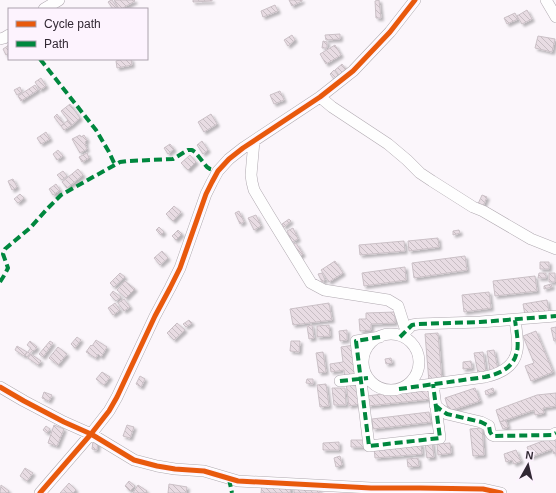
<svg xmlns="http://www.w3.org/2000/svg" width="556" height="493" font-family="Helvetica,sans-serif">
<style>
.building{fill:url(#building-back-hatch);stroke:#cac0c6;filter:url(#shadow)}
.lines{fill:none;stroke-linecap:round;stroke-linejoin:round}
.minor-casing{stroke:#b0a9b0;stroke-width:12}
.minor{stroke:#fefefe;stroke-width:11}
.quiet{stroke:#00873e;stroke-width:4;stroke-dasharray:8 4;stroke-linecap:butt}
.cycleway-casing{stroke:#fdf3fe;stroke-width:8}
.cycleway{stroke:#e8590c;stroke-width:5}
</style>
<defs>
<pattern id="building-back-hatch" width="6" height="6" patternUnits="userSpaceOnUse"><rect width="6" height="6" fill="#e8dce3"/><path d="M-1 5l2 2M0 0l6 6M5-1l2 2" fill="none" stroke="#c7bdc3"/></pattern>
<filter id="shadow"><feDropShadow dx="2.5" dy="2.5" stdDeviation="1" flood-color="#0004"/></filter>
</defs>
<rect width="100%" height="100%" fill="#fbf6fb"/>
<path class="building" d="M111,0h1l6,9h-5l-5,-7z
M114,0h20l1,1 -14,8h-2z
M193,0h19v1l-19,1z
M289,0h13v1l-10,5z
M379,0l2,18h-5l-1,-17z
M275,5l3,6 -15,6 -2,-6z
M527,10l5,9 -10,5 -5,-8z
M515,13l3,6 -11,5 -3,-6z
M340,34v5l-14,1 -1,-5z
M292,35l3,5 -7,6 -4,-6z
M538,36l17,3 -3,13 -17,-4z
M323,41l4,1v6h-5z
M9,45v8l-3,2 -3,-6z
M335,45l6,10 -15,9 -6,-10z
M119,59h12l1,6 -15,3 -1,-7 4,-1z
M342,64l4,5 -7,6 -4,-5z
M334,70l4,5 -4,4 -4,-5z
M41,78l5,8 -6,4 -5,-8z
M35,85l3,5 -17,11 -3,-5z
M20,87l2,5 -5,3 -3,-5z
M280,91l4,9 -10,4 -4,-9z
M70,104l10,14 -8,7 -11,-14z
M57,114l7,10 -3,2 -7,-9z
M211,114l6,10 -13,8 -6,-10z
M68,120l4,5 -8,5 -3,-4z
M46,132l4,7 -9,5 -4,-6z
M80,135l1,2 3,-2 3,5 -2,2 1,3h-1l2,4 -7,4 -8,-14z
M202,141l6,9 -5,4 -6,-9z
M170,144l4,5 -6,5 -4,-6z
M58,150l5,6 -6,4 -4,-6z
M87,153l2,5 -7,4 -3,-5z
M190,155l6,7 -8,8 -7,-7z
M78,169l5,6 -16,13 -5,-6z
M63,171l4,5 -5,4 -5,-5z
M13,179l4,8 -5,3 -4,-9z
M56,184l4,6 -7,5 -4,-6z
M20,194l4,4 -6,5 -4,-4z
M482,195l5,2 -4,9 -5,-2z
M174,206l7,6 -8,9 -7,-7z
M239,211l5,11 -4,2 -5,-11z
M256,215l5,11 -7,4 -6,-12z
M289,219l2,2 -7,6 -2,-3z
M159,227l5,5 -3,3 -5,-5z
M293,228l5,11 -6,3 -5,-11z
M178,230l4,4 -6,6 -4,-4z
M459,230l1,3 -7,2v-4z
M438,238l1,9 -30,4 -1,-10z
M404,241l1,10 -45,4 -1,-10z
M296,243l7,11 -4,3 -7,-12z
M162,251l6,7 -8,7 -6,-7z
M465,256l2,14 -53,8 -2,-15z
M335,261l8,12 -14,9 -8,-12z
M540,262h9v7h-9z
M405,267l1,13 -42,6 -2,-13z
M120,273l5,4 -11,10 -4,-4z
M322,273l3,7 -3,2 -4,-8z
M539,273h7v5h-8z
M549,273h6v9h-6z
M535,276l2,15 -42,5 -2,-15z
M125,281l10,8 -9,9 -9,-8z
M551,284l1,3 -8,2v-3z
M113,291l8,6 -5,4 -6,-6z
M489,292l2,16 -27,4 -2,-17z
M124,299l6,8 -6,4 -6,-8z
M547,300l2,12 -24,3 -2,-11z
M115,303l5,7 -7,5 -5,-7z
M329,303l3,17 -39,5 -3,-16z
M395,312v11l-24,1v6l-11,1 -1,-12h7v-6z
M189,320l3,3 -6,4 -3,-3z
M177,323l8,7 -11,10 -7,-7z
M312,325l2,13 -5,1 -2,-13z
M329,325l1,11 -13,1v-11z
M556,327v14h-2l-3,-13z
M347,330v10l-7,1 -1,-10z
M536,331l17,41 -22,9 -6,-15 9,-3 -11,-27z
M438,333l4,48 -13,1 -4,-48z
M77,337l4,3 -6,8 -4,-4z
M96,340l11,7 -6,10 -3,-3 -2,4 -10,-6 5,-7 1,1z
M30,341l7,6 -3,4 -1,-1 -6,7 -2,-2 6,-7 -4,-3z
M50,341l3,2 -10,14 -4,-3z
M291,341h9l-1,11 -9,-1z
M354,345l3,31 -12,2 -1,-8 -13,2 -1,-8 13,-2 -2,-15z
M17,346l10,6 -3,4 -9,-6z
M58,347l9,7 -9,11 -9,-7z
M494,350l4,20 -8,1 -3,-20z
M323,352l3,20 -7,1 -3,-20z
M483,352l3,20 -8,1 -4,-20z
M31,354l10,7 -3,4 -10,-7z
M391,358l1,5 -6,1 -1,-5z
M471,361l1,7 -9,1v-7z
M102,372l8,5 -6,8 -8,-6z
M140,376l5,3 -4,8 -5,-3z
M307,379h6v5l-7,-1z
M357,382l3,22 -11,2 -3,-23z
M326,384l3,22 -9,1 -3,-22z
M332,388h13l1,17h-12z
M429,388l2,11 -63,7 -1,-10z
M475,388l5,13 -31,10 -4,-13z
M493,388l1,4 -8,3 -1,-4z
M44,392l8,3 -3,6 -7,-3z
M556,393v13l-13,2 1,5 -9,2 -1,-5 -34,12 -4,-12 41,-15z
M429,412l2,10 -58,7 -1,-10z
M506,420l2,7 -5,2 -3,-7z
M54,425l10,4 -7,17 -9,-3z
M127,425l7,2 -4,11 -7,-2z
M46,426l4,3 -3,4 -4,-3z
M482,428l2,27 -11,1 -3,-27z
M556,436v17l-2,1 -2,-5 -21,8 -4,-10z
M351,440h14l1,7h-15z
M93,441l5,1 -1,8 -5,-1z
M339,442v8h-16v-7z
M432,442l2,15 -7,1 -2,-15z
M421,443l1,11 -47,4 -1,-10z
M450,443l1,10 -13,2 -1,-11z
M516,450l5,11 -7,3 -2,-4 -6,2 -2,-8z
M340,456l2,9 -6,2 -2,-9z
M418,458l1,8 -11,1 -1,-8z
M25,468l8,5 -6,8 -7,-5z
M129,481l6,5 -5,5 -5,-5z
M69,483l7,7 -3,3h-13z
M169,484l18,3 -1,6h-18z
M262,484l29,3 -1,6h-29z
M1,485l8,6 -2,2h-7z
M138,485l9,6 -2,2h-12z
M294,488l26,2v3h-26z"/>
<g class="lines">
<g class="minor-casing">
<path id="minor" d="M546,0l10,17
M44,9l15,-9
M0,39l4,-1 5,-3
M320,97l12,10 56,37 19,16 13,13 12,8 41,26 10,4 48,28 25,10
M254,141l-3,34 1,7 2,8 15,25 42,68 13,7 64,10 10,6 8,25
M363 362a28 28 0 1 1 56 0a28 28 0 1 1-56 0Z
M402,335l10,-10 6,-1 62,-2 76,-6
M380,337l-24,4 13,105 71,-8 -7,-54
M340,381l27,-3
M0,387l24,14 40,21 27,12 43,26 23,6 18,3 29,2 34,10 133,7h49l63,1 18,4
M403,388l82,-11c14,-3 29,-9 32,-26 2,-7 -1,-23 -2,-31
M435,405l6,5 6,4 34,8 8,4 1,6 2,3 3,1 57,-1 4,-2
M40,493l51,-59 18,-23 8,-14 38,-81 15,-28 10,-20 26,-74 6,-12 6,-11 11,-12 14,-11 77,-51 33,-26 37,-39 25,-32"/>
</g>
<use href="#minor" class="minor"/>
<path class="quiet" d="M40,59l56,71 13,22 6,13
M0,282l5,-8 3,-6 -5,-14 2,-5 25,-21 18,-20 13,-13 59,-33 8,-1 45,-2 15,-9h4l3,2 12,15 3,2 8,2
M380,337l-24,4 13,105 71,-8 -7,-54
M400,337l12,-12 6,-1 62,-2 76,-6
M340,381l28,-3
M399,389l86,-12c14,-3 29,-9 32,-26 2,-7 -1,-23 -2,-31
M435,405l6,5 6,4 34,8 8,4 1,6 2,3 3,1 57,-1 4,-2
M229,479l3,14"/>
<g class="cycleway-casing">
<path id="cycleway" d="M0,387l24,14 40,21 27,12 43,26 23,6 18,3 29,2 34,10 133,7h49l63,1 18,4
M40,493l51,-59 18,-23 8,-14 38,-81 15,-28 10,-20 26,-74 6,-12 6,-11 11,-12 14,-11 77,-51 33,-26 37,-39 25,-32"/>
</g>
<use href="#cycleway" class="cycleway"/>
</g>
<rect x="8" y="8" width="140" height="52" fill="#fdf3fe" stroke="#aba2ad"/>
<rect x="16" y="21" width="20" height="6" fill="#e8590c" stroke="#aba2ad"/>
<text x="44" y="28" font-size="12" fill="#312833">Cycle path</text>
<rect x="16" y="41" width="20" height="6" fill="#00873e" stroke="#aba2ad"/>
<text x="44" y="48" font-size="12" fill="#312833">Path</text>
<g transform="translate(528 465) rotate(8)" stroke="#fdf3fe" stroke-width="3" paint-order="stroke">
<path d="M0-3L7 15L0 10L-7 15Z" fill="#312833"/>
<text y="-6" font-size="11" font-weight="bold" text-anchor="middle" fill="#312833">N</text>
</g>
</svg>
